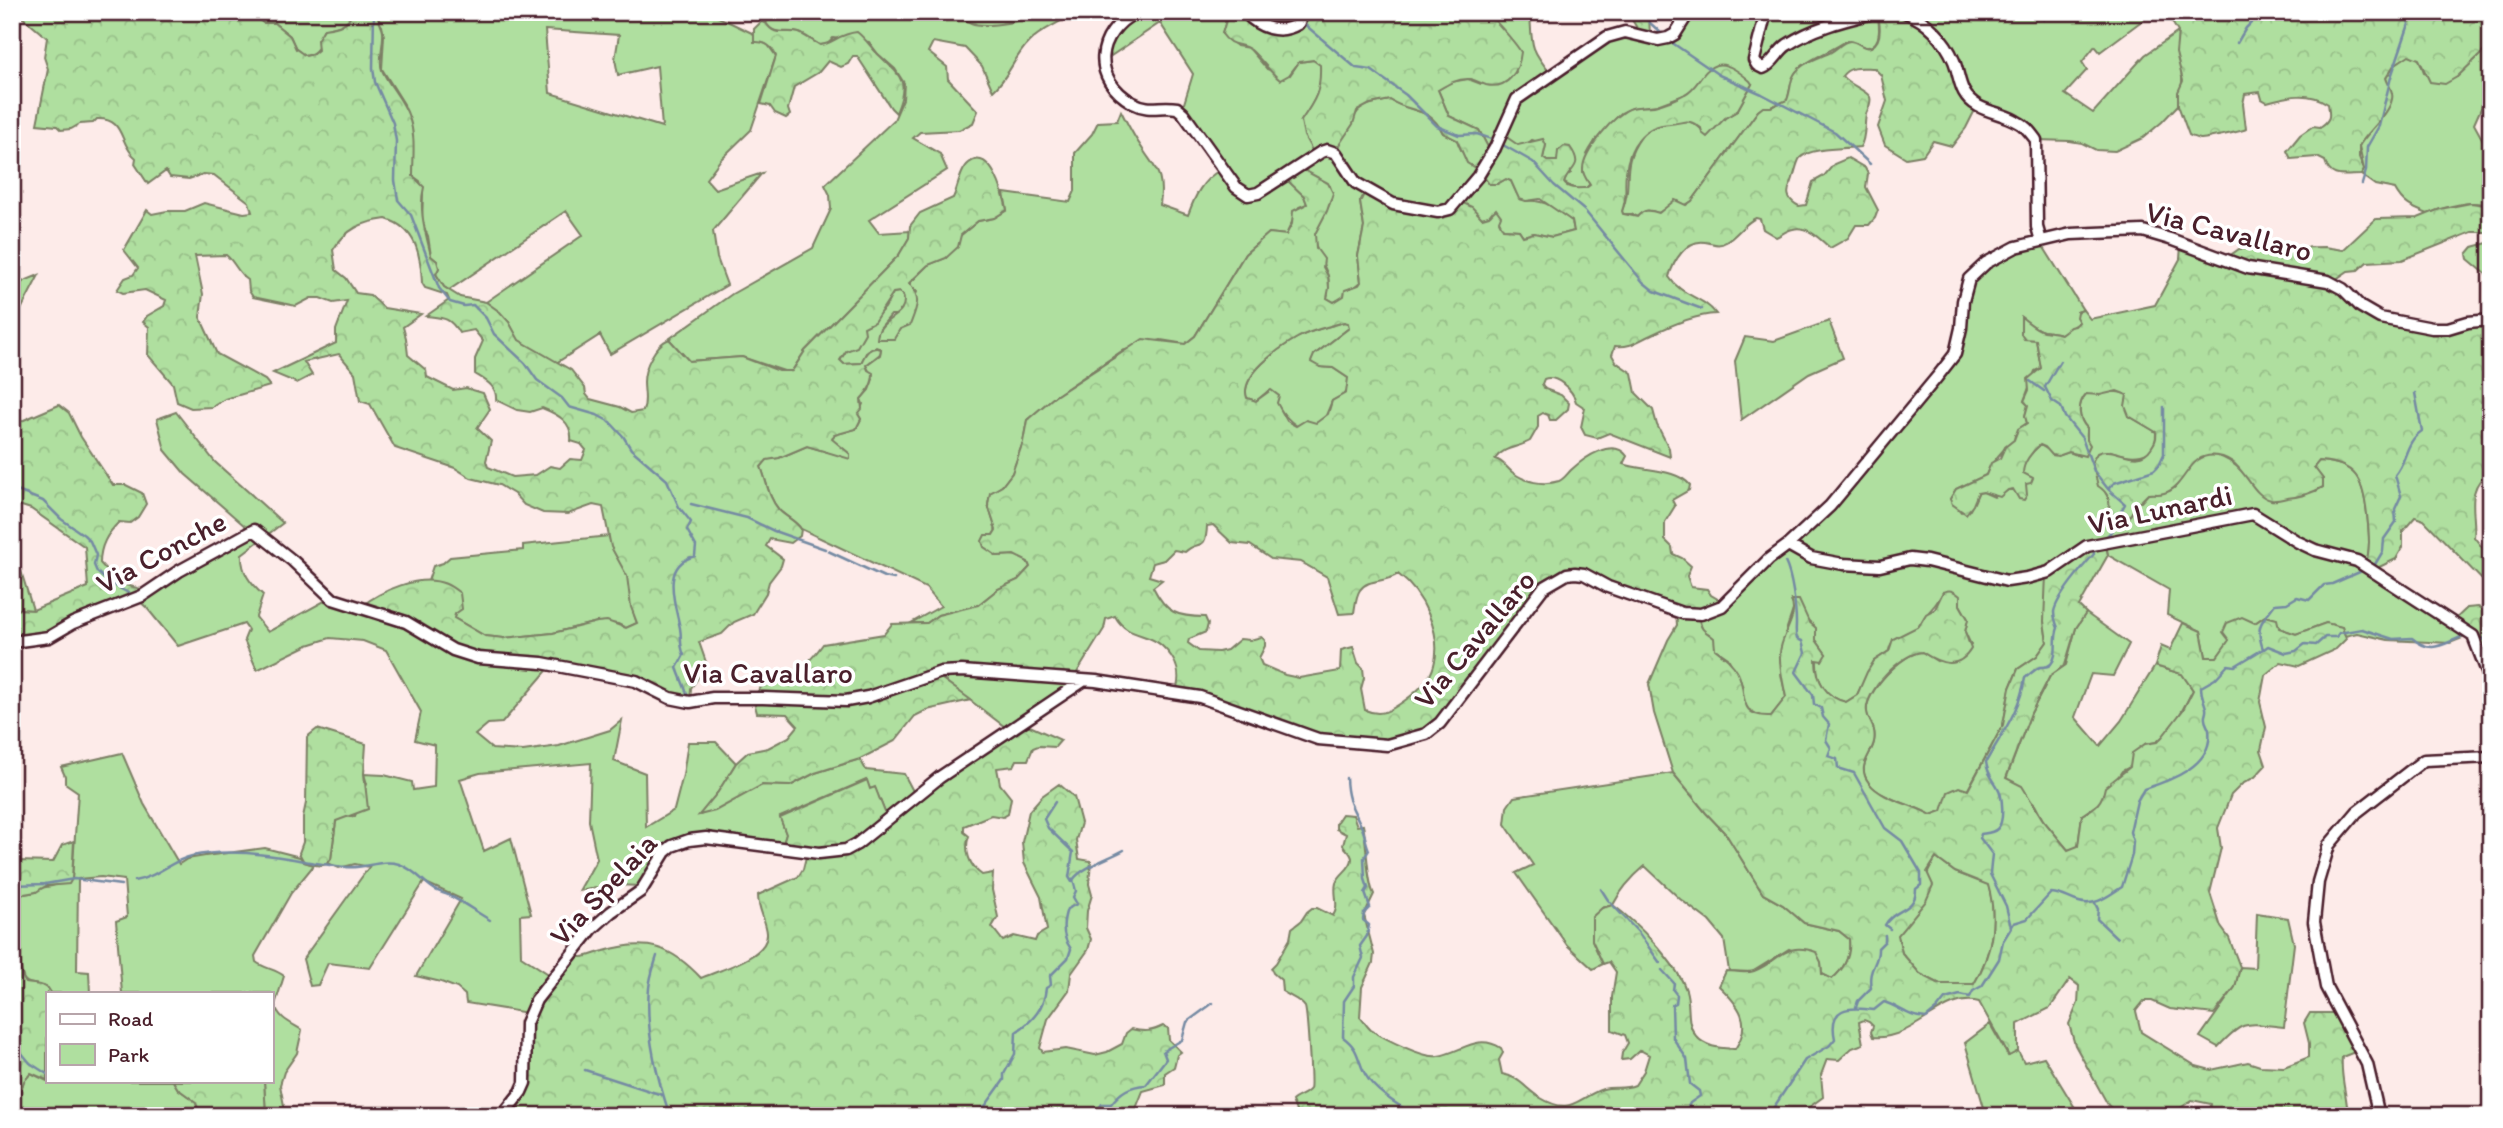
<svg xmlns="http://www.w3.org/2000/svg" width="2503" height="1128" font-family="Itim,sans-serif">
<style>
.green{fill:#afdf9f;stroke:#7c7f65;stroke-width:2;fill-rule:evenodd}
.forest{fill:url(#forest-crowns);stroke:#7c7f65;stroke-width:2;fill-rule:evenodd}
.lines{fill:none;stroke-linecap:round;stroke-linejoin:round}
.stream{stroke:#758aa3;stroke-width:2.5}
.minor-casing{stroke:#4a1f2b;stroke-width:15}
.minor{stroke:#fff;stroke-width:10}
.labels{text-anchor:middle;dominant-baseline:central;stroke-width:7;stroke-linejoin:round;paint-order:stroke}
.street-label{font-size:30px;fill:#4a1f2b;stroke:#fff}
</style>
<defs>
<pattern id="forest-crowns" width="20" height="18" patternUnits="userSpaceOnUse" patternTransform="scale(1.75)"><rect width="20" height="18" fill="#afdf9f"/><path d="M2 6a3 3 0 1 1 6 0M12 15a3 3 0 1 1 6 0" fill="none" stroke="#98bf89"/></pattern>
</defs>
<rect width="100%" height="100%" fill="#fdebe9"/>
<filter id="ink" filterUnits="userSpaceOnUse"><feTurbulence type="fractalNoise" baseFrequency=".0143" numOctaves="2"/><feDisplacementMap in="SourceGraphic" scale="14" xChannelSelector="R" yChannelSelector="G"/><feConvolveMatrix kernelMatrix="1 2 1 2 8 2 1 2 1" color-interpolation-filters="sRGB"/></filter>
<g filter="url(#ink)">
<path class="green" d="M249,12h104c-6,14 -16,15 -30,18 -3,12 -3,23 -18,26l-9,-7 -6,-13 -16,-13h-11z
M378,12h330l46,22v3l14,8 8,11 -25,74 -30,29 -15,20 9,10 47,-16 -49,58 4,27 10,27 -117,69 -10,-19 -44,28 -38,-23 -9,-18 -23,-20 97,-67 -17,-24 -117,79 -5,-3 -8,-13 3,-6 -2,-7 -6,-5 -3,-20 -6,-13 1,-29 -3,-13 -7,-5v-17l-9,-55 -22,-35 2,-33 -2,-10 -4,-5zM545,30l74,5 -4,24 3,16 39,-9 5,61 -112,-34z
M772,12h186l5,7 112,-7c-14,11 -34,17 -46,30 -15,15 -20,35 -36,49l-11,-25 -17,-18 -32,-6 -5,10 19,15 1,12 30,32 -5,12 -14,7 -39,2 -7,6 27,16 7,16 -78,50 10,13 31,-2 -1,7 -10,17 -94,96 -13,20 -5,1 -45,-15 -53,4 -20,-22 63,-45 81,-46 18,-39 -1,-14 -5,-10 69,-65 9,-21 1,-16 -9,-14 -17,-15 -9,-12 -36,-4 -5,6 -8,1c-7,-3 -14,-10 -21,-12 -14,-4 -24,4 -33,-10z
M1134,12h91l2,5 -5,17 15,12 12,2 18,21 23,6 9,-13 15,-2 7,5c0,26 -5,34 -20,56l52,-1c5,-16 21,-17 37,-20 21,14 40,6 53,33l14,7c6,21 23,31 40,44l9,-5 5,2 6,13 9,7c19,-2 31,8 46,20l2,10 -22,6 -18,-4 -11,3 -4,-6 -16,-1 -11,-17 -3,4 -7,2 -36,-7 -86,-9 4,25 -6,29 3,26 -22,18 -5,2 -7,-4c1,-7 3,-14 1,-22 -4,-12 -16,-30 -13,-43 4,-16 22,-29 15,-47l-20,-12 -24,5 18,17 3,8 -8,3 -13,28 -17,-2 -24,21 -50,82 -10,8 -24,-4 -39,11 -68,46 -27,23 -4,22 -11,31 -10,13 -12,8 -2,11 8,25 -3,5 4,21c13,-1 28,-4 33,11l-12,13 -20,9 -20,16 -40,10 -11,8h-16l30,-17 -15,-18 -125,-59c-6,-9 -14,-11 -22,-19 -11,-13 -12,-28 -18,-43l6,-8 12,-1 28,-12 43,12v-4l-18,-14 2,-5 22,-6 5,-10 -3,-5 5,-10 -2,-5 8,-9 4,-11 -7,-14 14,-10 1,-6 -5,-2 -10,6 -5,10 -17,1 -4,-3 6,-10 13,-9 5,-15 21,-19 8,-15 6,-1 5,3v12l-7,8h-6l-11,13 8,10 12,-9 17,-37 -8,-8 19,-19 18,-7 15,-23 17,-14 16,-3 13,-8 -3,-17 66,9 5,-11v-38l17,-19 6,-12 19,-1 4,-10c6,12 12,24 19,34 16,26 24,26 20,60l28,10c7,-19 14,-35 32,-45l-38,-60 11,-36 -33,-51 -58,39 2,-19z
M1487,12h43c2,33 -1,35 21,62l65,-42 34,6 26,-4 13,-22h188c2,10 6,33 -9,35 -6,1 -15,-5 -22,-6 -14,10 -43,20 -51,33 -5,8 -5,18 -8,27l-16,6h-7l-6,4 -66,90 -6,4 -8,-4 -20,12c-8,-4 -14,-4 -21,4l-6,-3h-8l-1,-3c12,-29 -3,-44 19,-74 3,-5 7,-9 12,-11 8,-4 14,-2 22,-4 15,-4 23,2 32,14l18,-18 12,-7 15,-27 -46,-12 -13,17 -9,6 -27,10 -25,3 -11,5 -26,28 -10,22 -2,9 7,12 -4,4 -11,1 -11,-6 3,-8 4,-2 -14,-12h-10l-4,-3 3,-13 -14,-5 -5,4 -36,10 -12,-24 -30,-14 -11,-26 13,-8 17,-3 13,5 26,-3 9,-9 -8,-33z
M1906,12h244l1,2 -51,38 -5,-6 -13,16 5,8 -22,24 28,19 52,-58 33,-23c-2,20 2,27 4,45 1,8 -3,19 -4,28l-16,17 -19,16 -28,13 -19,-1 -14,-7 -12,-2 -33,-1 -26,-22 -34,-12z
M2485,50l6,1v48l-9,7 -8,18 11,20 -1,15 7,-1v48c-18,-7 -46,0 -63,8 -16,-6 -25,-10 -33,-25l-20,-4 -14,-10 3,-5 -5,-24 29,-62 -2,-6 8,-13 15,-11 10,5 5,13 33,5z
M2038,238l45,72 -6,2 2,10 -18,12c-7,-2 -12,-2 -18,-3 -8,-2 -16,-10 -22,-14v17l15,6 5,28 -6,3 -11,30 4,4 -3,11 2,7 -12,12 -1,5c-9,7 -24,24 -28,35l-30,14 -6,10 11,13 9,-2 8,-17 5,-1 11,5 14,-7h17l2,-14 -5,-3c1,-11 10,-21 18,-28l18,11 11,-4 10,4 8,-16v-12c-9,-9 -10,-24 -1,-34 13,-1 30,-5 42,1l1,21 27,16c1,29 -26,26 -45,19l-7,39 6,11 -1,11 18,6c5,-3 9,-10 8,-16h6l7,-8c10,-2 18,1 26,-6 7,-6 10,-16 16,-23 20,-23 47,-2 60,16l66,10 7,-4v-8l-10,-12 6,-6c38,2 44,19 48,53 2,20 4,34 -2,53l105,68 -20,8 -62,-3 -31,-7 -12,3 -3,-9 -16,-4 -30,11 -17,-6 -3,-9 -11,-3 -35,24 -13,17h-11l-5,-26 -34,-16 2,-25 -61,-35 -2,-12 -62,78 3,21 -10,14 -19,13 -8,19 -7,37 -36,66 -25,20 -11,4c-18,-11 -49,-15 -62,-32 -13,-17 2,-27 5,-41 3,-15 -6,-20 -7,-30 -3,-19 36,-60 55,-60l15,9 34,-16 -6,-13 3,-13 -8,-14v-8l-17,-5c-6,11 -8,13 -16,22 -4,3 -5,10 -10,14 -10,9 -26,6 -28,23l-15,10 -17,34 -11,7c-21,-4 -30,-22 -29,-42l9,-6 -10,-14 -2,-15c-8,-4 -16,-17 -23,-24l3,6 -8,24 -5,43 5,23 -15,19 -9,1 -14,-8 -6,-9 1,-13 -15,-29 -13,-9 -6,-15 -6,-2 -5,-17 31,-10 78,-77 143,-166 19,-81 11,-14z
M39,275l-27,52v-36l12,-10z
M1829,321l14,37 -34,15 -68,47 -6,-59 10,-24 29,4z
M1344,322l4,1 1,5 -35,27 6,12 13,1 15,10 1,8 -3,7 -14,8 -7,17 -9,5h-14l-5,3c-14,-9 -19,-21 -30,-34l-11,9 -9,-3c-8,-22 32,-50 50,-60 14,-8 32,-11 47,-16z
M176,412l39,50 68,61 -41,31c-1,18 8,29 21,41l-7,22 12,15 60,-33 223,67 -49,57 -14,1 -13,11 17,14 31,2 36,-5 51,-16 12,-10 -8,41 31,12 1,54 28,-17 9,-35 5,-33h28l20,21 -18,29 -18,23 62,-30 28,1 25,-13 45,-14 6,11 38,4 10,19 -28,22 -11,-27 -5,1 -4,-9 -86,37 6,17 -4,13 -84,-7 -21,5 -34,41 -30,-1 -34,6 18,-32 -8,-38 2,-58 -111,10 -20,6 24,72 27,-13 20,76 -11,1 1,41 35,23 -28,34 -62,-10 -1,-8 -8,-7 -16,-6 -25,-6 45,-77 -37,-17 -54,86 -42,-5 -10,22 -8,1 -7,-27 66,-92 -14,-3 -16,4 -11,-5 3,-4 5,-38 7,-4 12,-1 12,-32 -3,-10 20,1 28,7 1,8 21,-3 1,-42 -20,-5 6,-28 -35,-62 -23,-9 -33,-3 -22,7 -51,25 -13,-30 4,-10 -4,-6 -66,22 -31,-38 -10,-9 116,-66 -68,-59 -20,-24 -8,-31z
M609,536c2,17 14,27 19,42 4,16 2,30 9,45l-11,5 -8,-4 -21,-2 -44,11 -49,5 -19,-2 -31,-18 1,-4 -10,-30 -17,-3 5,-15 10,-3 7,-6 73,-7v-5z
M12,569l9,2 12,39 -12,-1 -9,5z
M2086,613l43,31 -16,32 -22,-2 -16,43 25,29 21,-25 34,-55 27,8 11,16c-6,12 -24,47 -37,52 -3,1 -7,1 -11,2l-15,23 -8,4 -20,30 -20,14 -4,32 -10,3 -25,-30 -8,-15 -29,-26 25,-66 19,-37 16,-11 10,-37z
M963,671l118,9 -72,50 -72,-55z
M122,753l22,51 35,60 8,-5 18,-3 60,-8 35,9 4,5 10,3 -23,28 -36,63 1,6c9,7 20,7 28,14l-9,29c4,14 16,18 27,25l-5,23 -13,19 -4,13 6,31h-20l-2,-35h7v-88h-149l-6,-72 11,-4 -3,-37 -23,-3 -23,2 -1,92 12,1 1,21h-39l-3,-5c-6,-3 -12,-3 -19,-5 -10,-3 -7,-18 -11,-27l-6,-2v-58l24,-4 4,-4 12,-2 20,-7 6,-87 -13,-9v-7l-4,-9z
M1673,773l33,40 20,21 37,60 20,11 21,18 35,8 10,8c2,17 -5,30 -17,40l-10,-5 -1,-11 -32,-14 -37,23 -23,-1 -5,-32 -15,-18 -29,-22 -35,-33c-14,12 -24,23 -32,39l-11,3 -10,32 11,24 -10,5 -26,-24 -51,-72 17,-8 -28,-41 2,-17 7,-10z
M1936,858l19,14 33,12c10,35 4,70 -14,100h-34l-20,-10 -18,-21 -5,-18c18,-24 23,-52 39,-77z
M2257,913l31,5 6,26 -10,83c-38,-4 -40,-8 -66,20l-18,-10 35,-50 5,-20 15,1z
M1990,1024l18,32 10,-5 6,11 20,-5 36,59h-95v-5l-20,-68z
M31,1073l16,8h126l5,8 18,13 3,11 4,3h-191v-23l8,-1 4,-11z"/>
<path class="forest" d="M16,12h233l14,11h11l16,13 6,13 10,7 7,-2 5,-4 -1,-10 7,-11c13,-2 23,-3 29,-17h25c-1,9 4,12 5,20 1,12 -5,28 -1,38 7,16 21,29 27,47 7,20 4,38 4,59l11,11c-6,24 2,46 7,69l6,5 2,7 -3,6 8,13 16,10 26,5 14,10 9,10 10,18 52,30 14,18 1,6 4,5 30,8 11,6 12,-2c4,-10 1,-18 1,-29 0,-15 11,-37 25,-43l20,22 53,-4 37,14h13l13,-20 94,-96 10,-17 1,-12 10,-13 33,-15c5,-10 7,-28 16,-35 22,-17 35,33 38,47l-13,8 -16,3 -17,14 -3,12 -12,11 -18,7 -19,18c13,15 8,24 1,42l-10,4 -6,10h-17c1,-23 33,-21 26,-44l-4,-3 -6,1 -19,29 -10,5 1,6 -8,14 -11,4 -6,9 4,4 17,-1c4,-9 9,-18 20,-14l-1,5 -14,11 2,5 5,3c0,11 -5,18 -12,26l1,10 -4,5 3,5 -5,10 -22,6 -2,4 18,15v5l-43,-13 -28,12 -12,2 -6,7c6,15 7,30 18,43 8,8 16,10 22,19l-1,7 -9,7 -21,-4 -4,7 17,13 -2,7 -12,16 -3,11 -13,21 -19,8 -12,12 -23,8 8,23 -16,23 -1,16 -56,-21 -177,-31 -29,-17 -68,-28c21,-16 59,-34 86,-23 5,2 10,6 14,9l2,16 -7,5 -1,4 31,18 19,2 49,-5 44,-11 10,-1 19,7 11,-5 -6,-16 -4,-31 -16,-29 -8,-40 -10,-2 -25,9 -25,-1 -19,-8 -10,-11 -15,-9 -28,-7 -16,-10 -60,-20 -25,-44 -10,-3 -5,-28 -16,-19 -35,8 8,13 -15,8 -24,-10 63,-30v-13l11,-29 -14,2 -13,-5h-9l-15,8 -43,-9 -4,-6 -1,-11c-10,-6 -13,-18 -22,-25l-31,1 8,38 -3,23 17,37 48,26 5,6 -45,13 -13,8 -21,1 -14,-6 -4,-18 -25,-29 1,-28 -6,-5 4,-6 17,-10 2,-6 -21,-10 -22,3 -6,-3 8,-12 8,-3 5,-7 -14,-18 23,-40 5,4 15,-3h18l19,-8 40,10 8,-1 -3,-10 -35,-27 -11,-1 -14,5 -19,-2 -4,-6 -18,13 -13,-20 1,-6c-18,-14 -10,-40 -39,-39l-4,4 -13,1 -9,5 -10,1 -4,-4 -20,-2 11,-55 -4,-12 3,-19zM386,219c30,9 35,36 36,64l3,5 22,7 2,5 -23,16c17,2 24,1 33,17l15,-3 9,11 -8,18v15c11,7 22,12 21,26l21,10 13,2 12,-4c15,6 31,14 29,33l10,3 5,6 -4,10 -12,-1 -10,9 -10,-2 -14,9 -24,2 -24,-10 -2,-6 5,-20 -14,-13 13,-19 -7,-16 -17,-5 -13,2 -26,-13 -1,-7 -18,-15 -2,-17 -3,-11 18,-13 -37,-6 -14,-13 -14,-2 -10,-15 -10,-8 -3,-20c13,-21 29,-28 53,-31z
M958,12h87c-14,8 -59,17 -74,11 -6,-2 -10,-7 -13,-11z
M1225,12h262c12,13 25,26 34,40 -2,19 -13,38 -35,33 -6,-2 -10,-5 -16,-6 -12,-1 -22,5 -32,11l11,26 30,14 12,23 11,-19 16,11 25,-6 3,6 -3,13 4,3h10l1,-10 6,-5 6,1c15,21 -1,20 -6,36 5,7 15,5 22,5l4,-3c-3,-5 -7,-10 -7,-15 -1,-18 33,-58 49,-62 7,-2 15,-1 22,-2 9,-2 22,-7 31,-12 13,-6 17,-25 31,-29 12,-3 26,9 34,16l2,3 -15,27 -12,7 -18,19 -5,-4 -1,-5c-15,-11 -15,-5 -31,-4 -27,1 -41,22 -44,48 -2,16 2,23 -4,39l1,3 14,3c7,-8 12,-7 22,-4l16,-13 11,5 6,-4 66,-90 5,-4h8l16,-7c3,-7 3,-14 5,-21 6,-16 25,-20 39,-27 6,-3 12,-11 19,-11 8,0 13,9 21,6 12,-6 9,-24 6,-35h29l38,30 33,64 -11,22 -14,18 -19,-5 -10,14 -17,3 -21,-13 -7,-18 9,-26 -6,-26 -7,-7c-12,0 -24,-3 -32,8 7,9 24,14 28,21 2,5 -2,12 -4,17 -2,11 0,25 -6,33 -14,2 -49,0 -60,11 -3,3 -6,19 -9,26 -6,10 -2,17 8,22l7,-1 7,-23 11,-6 10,-12 14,-6 17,10 3,6 -2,13 12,23 -3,8 -6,7h-13l-8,13 -18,10c-10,-9 -23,-23 -37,-19 -6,1 -12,6 -17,8l-13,-8 -3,-10 -4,-1c-12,5 -19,18 -30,24 -8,5 -13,1 -21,0 -19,-3 -32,20 -36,35 13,20 34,19 47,37 -22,1 -45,11 -65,21 -14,6 -20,13 -36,11l-3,9 4,7 16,11 4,20 17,17 4,15 12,23 1,9 -61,-24 -12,5 -12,-3 -4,-8 4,-19 -9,-6c-3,-12 -20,-28 -32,-23l-2,5 3,5 16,6 8,8 -1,6 -12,11h-6l-2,-5 -5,-2 -5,3v11l-8,14c-12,7 -27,6 -35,18 8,2 11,8 17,13 13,10 31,14 47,9 5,-2 8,-7 12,-11 13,-12 42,-33 56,-14l-4,8c22,7 54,5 67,21l-1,5 -17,10 3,6 -10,16v18l7,7 1,7 9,4 9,8 -4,10 4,11 16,2 4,6 17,10 -30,10c3,16 5,14 16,23l1,11c9,7 18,14 23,24 10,20 -2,45 33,43l15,-19c-3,-15 -7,-29 -6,-44 1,-19 19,-35 11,-53h8l10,22 7,6v12l10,14 -4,7 -6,-1c0,20 10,38 30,42l11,-7 10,-23 7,-11 15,-10 4,-12 26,-13 7,-12 9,-5 8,-17c8,-3 11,-1 17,4v9l8,14 -3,13 6,17c-13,22 -32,14 -49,3 -19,0 -59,41 -55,60 1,10 10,15 7,30 -3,14 -18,24 -5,41 13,17 44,21 62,32l11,-4 6,-19 11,-5 9,3 35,-65 7,-37 8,-19 19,-13 10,-14 -3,-21 2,-46 59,-32 3,12 -29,51 7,7 -10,15 -11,37 -15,11 -19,37 -25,65 16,8 21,34 25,30 10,-4 4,-31c14,-8 20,-12 23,-28l25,-20 2,-14 13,-9 12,-2 5,-5 21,-27 10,-20 -11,-16 -27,-8 6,-20 9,4 13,-27 18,8 5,26h11l12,-17 -6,-8 4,-9 15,-6 13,6 10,-7 12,3 2,9 17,6 30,-11 16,4 4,12 -10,10 -37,17 -18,-4 -16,13 -5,27 6,25 -5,23 5,15 -11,12 -13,7 -11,11 -13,33 3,20 -11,45 11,34 8,11 11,29 -5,20 -21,27 -44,-5 -18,-8h-8l-8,10 5,21 55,34 15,4 37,-8 12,4 24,1 25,-10v-14l-5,-20 6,-10h23l27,37 -18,7c-2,20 5,38 6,59h-138l1,-12 -19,-4 -23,16h-50l-11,-11 -33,-60 -6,-21 9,-21 1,-17 -9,-7 -20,29 -32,16v27l-9,5 -30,-54c-36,-10 -65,39 -106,35l-2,-5 2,-6 -4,-4 -5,-2 -5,2 4,22 -11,4 -13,12 -12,-1 -6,16 2,22 -26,19h-499l-6,-15c5,-5 14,-6 18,-12 2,-4 -3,-77 -5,-82 -5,-8 -15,-10 -23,-16l-1,-11 -8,-7 -2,-5 5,-5 14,-24 2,-11 9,-7 6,-9 5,-4h5l16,8c7,-11 0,-22 3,-33 3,-9 16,-15 16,-24 0,-6 -6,-9 -9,-14l3,-11 -10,-5v-6l6,-9 11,1 4,11 6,-1c4,17 4,58 11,69l-10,21 10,39 -1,9 -11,24 -2,30c4,4 7,10 11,13 13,8 53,29 67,26 24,-4 39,-23 63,-8l2,5 -4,7 3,14c16,2 24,15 37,23 33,20 37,1 64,-8 10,-3 20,1 32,-4l9,-14 5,-16 -9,-5 -10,9 -9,1 1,-7 6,-10 -3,-8 -13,-5v-33l4,-25 -7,-10 -6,2 -11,-24v-23l10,-9 11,-3c23,17 64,58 73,85 5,16 -1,32 10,46 10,12 25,12 39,13 18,-27 4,-44 -16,-63l7,-15c8,0 20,3 28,0 26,-10 30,-30 62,-19l5,10 1,12 10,5c12,-10 19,-23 17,-40l-10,-8 -35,-8 -21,-18 -20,-11 -37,-60 -20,-21 -33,-40 -19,-60 -5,-29 19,-44 9,-15 -1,-13 -95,-38 -31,11 -106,132 -43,25 -89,-3 -88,-33 -50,-10c9,-20 4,-36 -13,-51 -15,-13 -34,-7 -46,-29l-9,3 -2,10 -31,50 -110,-8 -25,5 33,24 -44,10 -12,6 -20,25 -35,18 -45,14 -25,13 -28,-1 -47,26 -16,4 19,-23 18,-29 12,-11 20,-4 21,-11 9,-11 -11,-12 -30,-1 -4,-15c12,-19 14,-12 32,-20 16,-7 28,-20 38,-34l61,-10 8,-10 35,-1 11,-8 40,-10 20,-16 20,-9 12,-13 -2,-5 -14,-7 -17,1 -13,-9 -2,-6 3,-6h8l3,-5 -8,-25 2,-12 12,-7 10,-13 11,-31 4,-22 27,-23 89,-58 42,5 10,-8 50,-82 24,-21 17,2 6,-11 1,-13 14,-7 -3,-8 -18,-17 16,-10 26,14 5,10 -6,18 -12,23 1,14 8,11 -1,8 5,9 1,12 -2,10 7,4 10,-6 1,-6 14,-5 2,-3 -3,-26 6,-29 -4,-25 6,-12 58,23 35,-12 13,6 10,11 7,-2 7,-7 5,7 -2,5 4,8 16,1 4,6 11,-3 18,4 22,-6 -2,-10 -32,-22 -14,2 -7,-2 -8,-18 -5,-2 -9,5h-8l-9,-13 -13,-8 -10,-23 -14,-7c-13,-27 -31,-19 -53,-33l-20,4 -13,7 -4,13 -20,30 -16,5 -13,-23 -3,-15c15,-22 20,-30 19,-56l-7,-5 -14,2 -10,13 -9,5c-11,-9 -19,-21 -29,-30 -10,-8 -20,-2 -29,-16l5,-17zM1344,322l4,1 1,5 -35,27 -3,7 9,5 13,1 15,10 -2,15 -14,8 -4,13 -12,9 -10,-3 -10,6 -9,-5 -10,-18 2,-7 -8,-6 -15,11 -9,-3c-8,-22 32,-50 50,-60 13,-8 31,-11 47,-16zM1213,525l19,18 18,2 21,14 30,3 26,15 12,37 15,-1c1,-6 2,-18 6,-23 8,-12 27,-7 38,-16 25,19 45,60 36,91 -4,16 -17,27 -30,36 -14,10 -23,16 -39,9l-4,-21 3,-11 -1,-10 -5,-5 -5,-16 -12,3 -1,21 -41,7 -14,-3 -23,-10 -3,-7 6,-12v-6l-4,-3 -11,3 -10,-1 -13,11 -9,2 -19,-1 -11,-8 1,-4 17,-7 2,-8 -3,-7c-28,0 -39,-4 -52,-30l9,-7 -13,-4 4,-13 11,-3 10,-10 11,2c13,-13 21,1 22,-26zM1936,858l19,14 33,13c10,34 4,69 -14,99h-34l-20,-10 -18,-21 -4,-18 28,-34 7,-16 -6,-13z
M1627,12h22l1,26 -8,-2z
M2166,12h325v39l-6,-1 -28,27 -12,7 -15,-2 -11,-23 -10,-4 -15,10 -8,13c2,7 8,13 6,21 -3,16 -25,33 -33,47v11l5,13 -3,5c-17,0 -31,5 -36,-14l-8,-4 -26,2 -4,-8 13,-16 13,-9 7,1c11,-7 10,-11 8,-23 -19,-13 -40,-8 -61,-2l-5,-3 -2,-7 -15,2 -2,10 3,25c-2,2 -41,10 -46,10 -1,0 -10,-3 -11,-4l-11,-30v-13l5,-11 -7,-28 2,-21z
M761,22l5,1c9,15 19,6 33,10 7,3 15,9 21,12 13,-1 18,-11 37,-13 9,7 15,17 23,24 23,22 29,26 16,57l-5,-5 -34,-52h-4l-5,8 -7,3 -13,-6 -9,11 -25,15 -6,22 2,6 -4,3 -11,-5 -5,-7 -9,-2 15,-48c-4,-10 -11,-15 -22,-14v-13z
M2471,203l20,3v26h-19l-70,28 -35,2 -9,8 -10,1 -16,11 33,28 62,17 64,-5v149c-28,17 -14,43 -17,66l17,22v30l-67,-69 -9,-3 -12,14v16l-7,12 -25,12 -6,-4c6,-19 4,-33 2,-53 -4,-34 -10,-51 -48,-53l-5,6 9,12v8c-11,6 -23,10 -36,11 -4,1 -12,3 -16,2 -22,-5 -26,-40 -53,-44 -31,-5 -30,30 -54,37 -6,2 -11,0 -16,1l-8,8h-5c-1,14 -13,23 -25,16 -1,-14 2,-23 -12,-32l-6,-24 5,-9c17,-9 40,16 54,-5 4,-6 6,-9 5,-16l-27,-16 -4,-10 2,-11 -10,-4 -17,4 -14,-1c-9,10 -8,25 1,34v12l3,5 -5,11 -16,-4 -11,4 -6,-1 -7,-8 -5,-2c-8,6 -17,18 -17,28l10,5 -2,5 -5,1 1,11 -3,5 -5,-1 -6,-10 -5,1 -8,7 -17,-5 -5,1 -5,12 -7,9 -14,-10 -2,-5 6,-10 30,-14 5,-12 9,-5 5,-11 9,-7 4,-11 9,-6 -2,-7 3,-11 -4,-4 5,-11 -1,-11 13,-11 -5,-28 -12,-1 -3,-5v-17c6,4 14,12 22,14 6,1 11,1 18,3l9,-7 5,-1 4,-4 -3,-5 1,-5 6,-2 7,9 65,-14 25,-46 1,-14 41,16 17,-12 85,-2 19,3 33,-31 42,-1 22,-9z
M2491,242v32l-4,1 -19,-16 -1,-5 6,-7z
M59,405l10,8 12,24 32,48h13l16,8 4,11 -8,13 -8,6 -11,-1c-12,12 -19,24 -19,41l18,20 31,8 -61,31 -37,16 -39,6v-30l3,-5 18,1 55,-23 -3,-40 -54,-38 -19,-6v-78z
M2478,607l9,4 4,-2v40l-14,4 -7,-18 -20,-11 17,-16z
M1023,723l38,17 -6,7 -17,-1 -5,2 -5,12h-11l-3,6 -17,2 3,16 11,14 -3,16 -5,3 -12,-2 -27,11v6l5,4c-5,14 0,30 13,39l11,-2 -1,17 6,27 -6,10 11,14 11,-5 21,5 2,-5 10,-6 -6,-33 -17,-34 -2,-21 7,-31 13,-15 17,-12 15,13 7,26 -5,17 3,19 12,2 -2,23 3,11 -5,16 -1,17 5,11 -3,11 -17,24 -2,16 -21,29 -8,29 3,4 23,-3 29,6 12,-3 15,-8 4,-11 5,-4c12,3 21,3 32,-3l5,2 1,12 12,12 -4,3 -3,12 -9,6v12l-22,6 -6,15 -9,10h-626l17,-24 9,-79 45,-57c13,3 18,-2 31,-5 43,-13 67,-5 97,27 18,-8 68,-21 66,-45 -1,-13 -9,-23 -9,-38l40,-18 5,-8 5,-20 -26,-2 4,-13 -6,-16 87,-38 3,9 5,-2 11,28z
M317,729l49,15 -2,30 4,35 -32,12 -5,38c-6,10 -17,6 -27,3l-5,-9 4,-11v-25l3,-14 1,-66z
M74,841l-2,38 -3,5 -23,2 -10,6 -24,4v-32l5,-3 36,1 9,-17z
M12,954l6,2c5,8 1,19 8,27 10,2 20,0 25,10h-4v87l-16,-7 -7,8 -4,12h-8z
M173,1081h91l2,35h-63l-4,-3 -3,-11 -18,-13z"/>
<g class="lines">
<path class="stream" d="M374,12l-1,56 2,14 18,41 3,18 -1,39 3,20 13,15 28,73 11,14 14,4 9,-1 13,13 8,16 31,29 12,17 25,18 7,9 28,8 13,7 13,14 8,13 36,31 12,27 12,15 -4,8 9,16 -1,10c-35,9 -20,47 -15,72 2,11 -1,15 4,27l-7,13 11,28
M1638,12l23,21
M2030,12l14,8
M1303,23l53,45 15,2 35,25 31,31 22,9 18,-1 17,6
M1671,42l48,33 43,19 73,38 35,32
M2237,43l9,-15 16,-16
M1503,145l30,17 21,23 31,26 58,71 11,9 48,18
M2362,184l4,-13 1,-24 12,-21 12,-49 18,-53 -3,-12
M2060,361l-15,26 7,14 9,6 4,10 17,21 12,33 14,18 17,15c-7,11 -9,24 -18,32
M2030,381l14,10
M12,489l31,12 18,18 23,16 6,6 6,14 -2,10 3,7 11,10 24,13
M2108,489l6,-6 40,-13 5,-5 5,-11v-47
M691,504l56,14 27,13 51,18
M828,551l56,26 10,2
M1785,562c7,14 11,45 11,61 0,6 -1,10 1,16l5,2 3,12 -9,19 17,23 1,9 7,4 2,9 6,7 -3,16 5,8 -3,8 9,3 1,9 16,5 31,55 17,13 19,32v12l-5,4c0,23 -22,19 -31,36l5,4
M2374,566l9,-15 1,-12 12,-17 -1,-13 6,-13 -6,-21c12,-14 10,-33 27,-44l-7,-38
M2478,638l5,2 8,-10
M2264,649l4,-3 18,7 10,-2 9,-7 11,1 9,-8h11l3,-4 23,-4 31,10 19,-1c20,17 30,6 52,-2
M1346,778c1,25 7,29 16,50 3,7 4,15 7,22l-5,8 1,21 3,9 -3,5 5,14 -6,6 -1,7 6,5 -2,11 -7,10 3,12 -9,19v9l-10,15 -1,36c17,13 13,20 22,37 10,18 33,31 51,42
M1055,802l-11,17 4,9 25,24 -4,25 3,5
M134,881c22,-3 38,-21 58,-25 50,-11 105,6 154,11 18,2 35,-8 53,-3 15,5 23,17 35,25 4,3 10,4 14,6 15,7 28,17 42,25
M12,885l33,-1 29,-5 47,6
M1601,889l7,11 30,32 22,31
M2095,903l3,6 -1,10 20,19
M2011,927l-5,-21 -16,-32 2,-20 -12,-16 1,-4c6,-1 12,-1 16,-5 8,-7 6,-34 0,-43 -5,-8 -10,-14 -11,-24 15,-27 34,-52 39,-84 4,-3 10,-9 15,-11 5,-1 7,1 11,-3 8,-9 2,-25 7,-36 -2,-5 -4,-10 -4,-16 2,-14 30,-47 40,-58l-1,-7
M657,956c-3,10 -7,21 -8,32 -4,43 7,87 21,128
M1662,970l12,13 -1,7 4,5 -1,8 -4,2 1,33 14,21 3,25 9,7 1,5 -10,7 -4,8 2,5
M1856,1007l2,-6 13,-13c-4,-21 8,-23 7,-40l7,-7v-6
M12,1041l18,22 17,11
M585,1070l77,25
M974,1116l12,-11 18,-25v-6l11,-20 1,-22c18,-12 28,-24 30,-44l5,-3 -1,-9 18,-18 3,-9c-9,-12 -9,-26 -4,-40l10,-5 -4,-7 3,-6 -3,-11c7,-12 37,-22 51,-30
M1087,1116l9,-4 6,-8h9c10,-13 19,-18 35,-19l20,-26 -3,-8 19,-11 5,-18 26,-19
M1764,1116l8,-6 33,-50 24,-14 6,-7c-7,-32 13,-33 39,-29l10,-8c16,5 24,15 42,16l11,-9 8,-10 15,-4 10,2 3,-6 9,-5 17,-27 4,-18 11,-18 13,-4 24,-26c13,1 17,6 28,9 17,5 30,-7 43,-15l10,-32 1,-14 -3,-9 7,-31 7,-12c25,-8 70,-23 65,-59 -1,-4 -4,-7 -4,-11 -1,-5 2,-5 1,-11 -2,-8 -5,-12 -5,-21l14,-8 13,-14 7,1 28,-17c-8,-23 -2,-27 12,-45l12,-1 10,-6 12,3 15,-15 8,-1 30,-13"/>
<g class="minor-casing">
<path id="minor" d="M1136,12c-41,22 -45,67 -3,91 17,9 27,2 44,5l6,5 53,74 12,8 10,-2 63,-41 6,-2 9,3 20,30 37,21 45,8 12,-3 28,-33 17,-28 22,-49 90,-62 18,-5 33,8 10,-2 7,-4 14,-22
M1245,12c14,16 34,23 53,12l6,-12
M1764,12l1,4 -11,44 3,5 6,3c11,-5 14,-16 24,-23 27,-18 59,-25 90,-33
M1905,12c22,9 40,27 49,49 4,10 5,22 10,31 11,20 35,19 52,29 9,4 14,11 20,19l1,87 4,14
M1788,545l23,13 32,6 37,2 30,-7 17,2 80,20 20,-3 22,-6 38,-26 166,-32 45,28 17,8 42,11 116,75 18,46
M12,642l37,-5 24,-14 69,-27 37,-25 75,-41 39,31 40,38 73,23 47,28 25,8 64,5 94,18 34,17 20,4 23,-4h50l83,3 22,-4 73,-25 21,-1 134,10 104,16 118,42 69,6 39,-11 14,-11 103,-135 24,-14 8,-1 9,1 24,13 74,26 19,1 21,-8 47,-47 19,-14 42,-39 107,-129 18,-23 6,-26 2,-27 6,-22 17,-16 30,-16 55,-13 72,-3 27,8 78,29 80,13 15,8 18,18 19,11 52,10h16l20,-6 23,-2
M502,1116l19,-24 4,-9 1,-60 10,-23 56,-71 19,-17 30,-21 24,-39 7,-6 17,-6 17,-2 113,15 27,-3 11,-6 83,-67 143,-96
M2379,1116l-12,-52 -41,-77 -12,-65 4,-40 11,-37 28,-33 67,-52 67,-3"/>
</g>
<use href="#minor" class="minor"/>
</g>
</g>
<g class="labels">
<g class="street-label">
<text transform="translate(2229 231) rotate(14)">Via Cavallaro</text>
<text transform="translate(2160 509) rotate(-12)">Via Lunardi</text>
<text transform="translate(161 552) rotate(-28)">Via Conche</text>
<text transform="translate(1474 639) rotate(-50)">Via Cavallaro</text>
<text x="768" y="672">Via Cavallaro</text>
<text transform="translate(603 889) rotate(-47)">Via Spelaia</text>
</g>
</g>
<rect width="2503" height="1128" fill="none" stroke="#fff" stroke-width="42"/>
<rect x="21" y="21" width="2461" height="1086" fill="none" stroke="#4a1f2b" stroke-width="2.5" filter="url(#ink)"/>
<rect x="46" y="992" width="228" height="91" fill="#ffffff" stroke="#b7a5aa" stroke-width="2"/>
<rect x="60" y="1014" width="35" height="10" fill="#ffffff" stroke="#b7a5aa" stroke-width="2"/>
<text x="108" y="1026" font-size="21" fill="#4a1f2b">Road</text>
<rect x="60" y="1044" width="35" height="21" fill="#afdf9f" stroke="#b7a5aa" stroke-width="2"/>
<text x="108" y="1062" font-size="21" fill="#4a1f2b">Park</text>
</svg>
